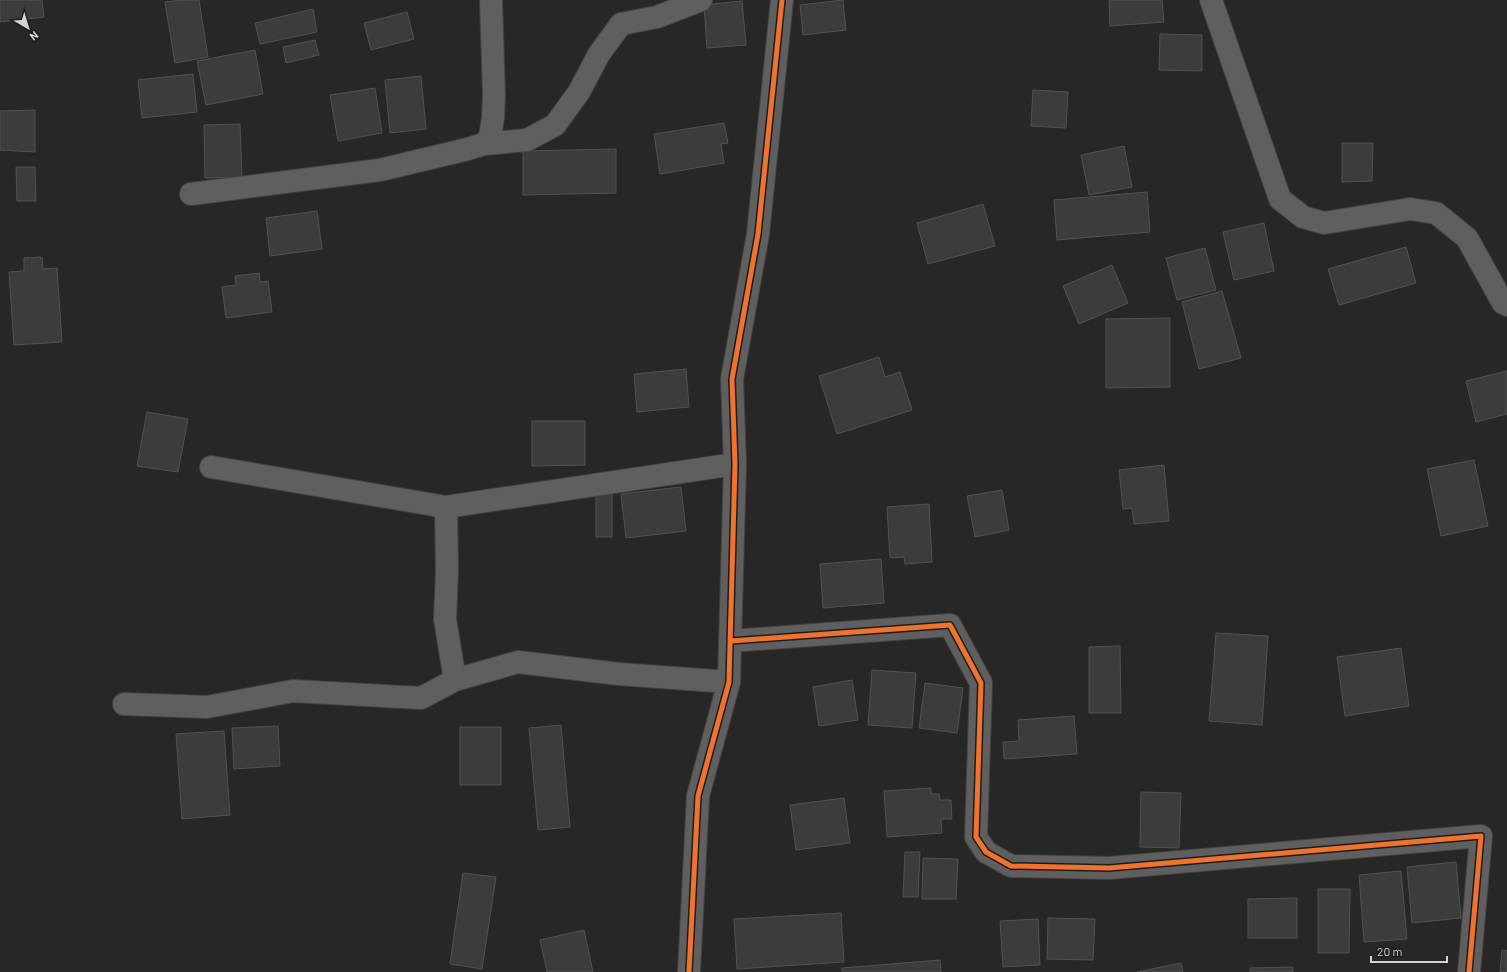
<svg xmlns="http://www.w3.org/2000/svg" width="1507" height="972" font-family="Barlow,sans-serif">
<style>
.building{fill:#3c3c3c;stroke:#525252}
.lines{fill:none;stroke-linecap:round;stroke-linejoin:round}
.minor-casing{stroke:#444342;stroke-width:24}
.minor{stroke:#605f5f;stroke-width:22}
.cycleway-casing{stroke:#1f1d1b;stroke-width:8}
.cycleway{stroke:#ef722f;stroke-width:5}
</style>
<rect width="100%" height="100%" fill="#282726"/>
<path class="building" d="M0,0h42l2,17 -44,5z
M180,0h19l9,57 -33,6 -10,-61z
M843,0l3,30 -43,5 -3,-30z
M1109,0h53l2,22 -54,4z
M742,1l4,44 -39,3 -3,-43z
M313,9l4,23 -57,12 -5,-21z
M407,12l7,27 -43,11 -7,-27z
M1160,34l42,1v36l-43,-1z
M315,40l4,15 -33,8 -3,-16z
M255,50l8,44 -57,11 -9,-44z
M193,74l4,38 -55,6 -4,-38z
M421,76l5,53 -36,4 -5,-53z
M375,88l7,45 -44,8 -8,-46z
M1033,90l35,2 -2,36 -35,-2z
M35,110v42l-35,-2v-39z
M724,123l4,20 -7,1 3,19 -64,11 -6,-40z
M240,124l2,53 -37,1 -1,-53z
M1342,143h31l-1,38 -30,1z
M1124,146l8,41 -43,8 -8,-40z
M616,149v44l-93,2v-44z
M16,167h19l1,34h-19z
M1147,192l3,40 -93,8 -3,-40z
M983,204l12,42 -67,18 -11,-41z
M317,211l5,38 -52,7 -4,-38z
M1264,223l10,48 -40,9 -11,-48z
M1406,247l10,36 -77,22 -11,-36z
M1205,248l11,42 -39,10 -11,-42z
M42,257l1,12 14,-1 5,74 -48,3 -5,-73 15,-1v-13z
M1112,265l16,38 -49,21 -16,-38z
M259,273l1,9 8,-1 4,31 -46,6 -4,-31 14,-2 -1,-9z
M1222,291l19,67 -42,11 -17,-67z
M1170,318v69l-64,1v-69z
M879,357l6,20 15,-5 12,38 -75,24 -18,-58z
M686,369l3,38 -52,5 -3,-38z
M1507,371v43l-31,8 -10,-41z
M147,412l41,7 -10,53 -41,-6z
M532,421h53v44l-53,1z
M1474,460l14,66 -47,10 -14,-67z
M1164,465l5,56 -35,3 -2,-16 -9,1 -4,-39z
M681,487l5,44 -60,7 -5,-44z
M1002,490l7,40 -34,7 -8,-41z
M596,493h16v44h-16z
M929,504l3,58 -27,2 -1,-7 -14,1 -3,-51z
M881,559l3,44 -61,5 -3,-44z
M1216,633l52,3 -6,89 -53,-4z
M1120,646l1,67h-32v-66z
M1401,648l8,58 -64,10 -8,-59z
M872,670l44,3 -4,55 -44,-3z
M852,680l6,40 -39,6 -6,-39z
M925,683l38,5 -6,45 -38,-5z
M1074,716l3,38 -73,5 -1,-17 16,-1 -1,-21z
M561,725l9,102 -32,3 -9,-102z
M278,726l2,40 -46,3 -2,-41z
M460,727h41v58h-41z
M224,731l6,84 -48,4 -6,-85z
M931,788v6h8l1,6h11l1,19h-11l1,14 -55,4 -3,-46z
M1141,792l40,1 -2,55 -39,-1z
M844,798l6,45 -54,7 -6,-45z
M905,852h15l-2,45h-15z
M923,858l35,1 -2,40h-34z
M1456,862l5,56 -49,5 -5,-56z
M1401,871l6,68 -43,3 -5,-67z
M463,873l33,4 -14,92 -32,-5z
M1318,889h32l-1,64h-31z
M1297,898v40h-49v-39z
M841,913l3,49 -107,7 -3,-50z
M1048,918l47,1 -2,41 -46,-1z
M1038,919l2,46 -37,2 -3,-46z
M584,930l9,42h-46l-7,-32z
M1502,950l5,1v21h-7z
M940,960l1,12h-99v-4z
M1181,963l2,9h-46z
M1293,967v5h-43v-4z"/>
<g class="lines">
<g class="minor-casing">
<path id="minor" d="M1211,0l69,199 23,18 21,6 86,-14 26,4 31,25 36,65 4,2
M484,144l43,-4 28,-15 24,-33 20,-38 22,-30 36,-7 44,-17
M191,194l189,-24 88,-21 16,-5 6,-7 3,-19 1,-22 -3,-96
M211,467l235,40 289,-43
M446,507l1,64 -2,48 10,61 63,-18 101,12 110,8
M731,641l219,-16 31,58 -5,154 10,15 25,14 98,2 372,-32 -12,136
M124,704l83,3 86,-16 128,7 34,-18
M689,972l9,-176 31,-114 6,-218 -3,-85 26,-145 24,-234"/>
</g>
<use href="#minor" class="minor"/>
<g class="cycleway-casing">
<path id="cycleway" d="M731,641l219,-16 31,58 -5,154 10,15 25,14 98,2 372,-32 -12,136
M689,972l9,-176 31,-114 6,-218 -3,-85 26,-145 24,-234"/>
</g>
<use href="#cycleway" class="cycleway"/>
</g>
<g transform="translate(28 28) rotate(142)" stroke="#1f1d1b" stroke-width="3" paint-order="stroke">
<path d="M0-3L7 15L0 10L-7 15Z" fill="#d5d3d2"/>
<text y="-6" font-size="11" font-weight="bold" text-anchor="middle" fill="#d5d3d2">N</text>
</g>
<path d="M1371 956v6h76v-6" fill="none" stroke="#d5d3d2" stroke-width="2"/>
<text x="1377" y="956" font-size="12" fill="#d5d3d2" stroke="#1f1d1b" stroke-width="3" paint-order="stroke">20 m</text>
</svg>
